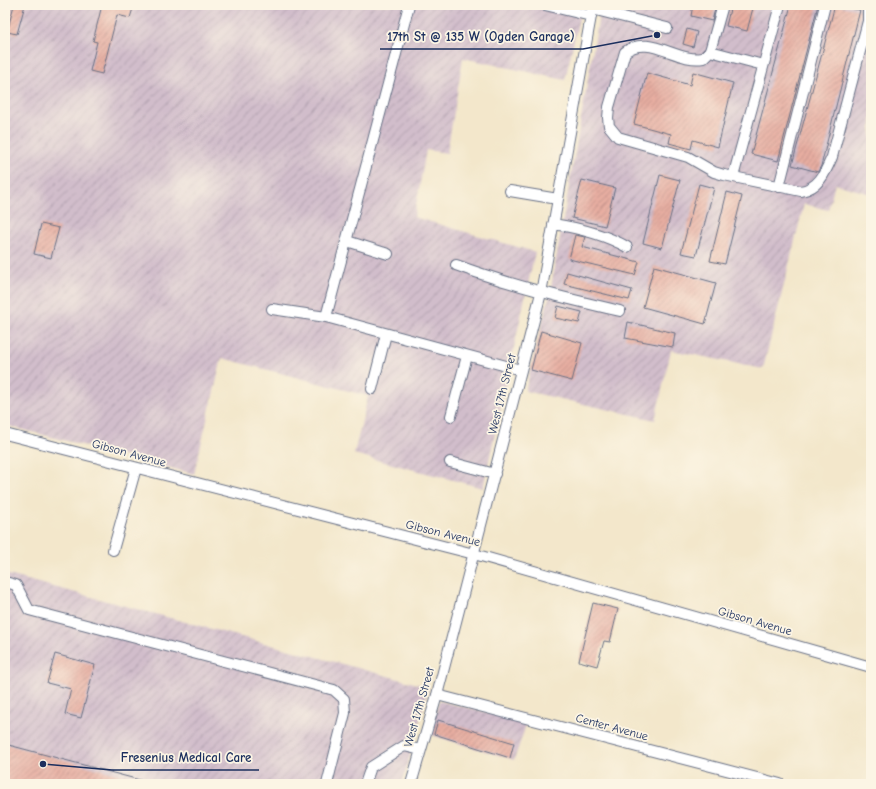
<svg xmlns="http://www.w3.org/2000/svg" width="876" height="789" font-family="'Comic Neue',sans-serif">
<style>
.industrial{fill:url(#industrial-furrows)}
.building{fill:url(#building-hatch)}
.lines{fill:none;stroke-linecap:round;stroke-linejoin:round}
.minor-casing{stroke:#676f84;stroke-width:12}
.minor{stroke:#fff;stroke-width:10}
.labels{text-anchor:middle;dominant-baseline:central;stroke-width:3.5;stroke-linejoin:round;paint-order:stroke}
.street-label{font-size:12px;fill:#1b2f5e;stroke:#fcf5e5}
.leader{fill:none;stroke:#1b2f5e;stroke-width:1.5}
.callout-dot{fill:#1b2f5e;stroke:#fcf5e5;stroke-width:1.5}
.callout-label{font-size:13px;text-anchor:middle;font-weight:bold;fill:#1b2f5e;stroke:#fcf5e5;stroke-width:3.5;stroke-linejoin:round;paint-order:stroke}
</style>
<defs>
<pattern id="industrial-furrows" width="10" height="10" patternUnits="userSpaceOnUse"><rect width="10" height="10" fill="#d1bdcb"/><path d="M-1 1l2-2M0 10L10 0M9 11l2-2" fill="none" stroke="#a99aa8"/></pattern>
<pattern id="building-hatch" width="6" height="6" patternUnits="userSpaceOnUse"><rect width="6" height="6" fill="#e7ada1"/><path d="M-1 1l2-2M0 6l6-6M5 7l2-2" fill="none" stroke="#ba8d86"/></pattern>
</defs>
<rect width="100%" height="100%" fill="#fcf5e5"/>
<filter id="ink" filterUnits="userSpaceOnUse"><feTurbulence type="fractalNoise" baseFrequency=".025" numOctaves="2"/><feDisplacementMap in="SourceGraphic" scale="8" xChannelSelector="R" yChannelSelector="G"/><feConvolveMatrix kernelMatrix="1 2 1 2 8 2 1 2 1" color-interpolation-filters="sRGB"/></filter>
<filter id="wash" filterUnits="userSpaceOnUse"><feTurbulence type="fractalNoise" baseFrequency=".012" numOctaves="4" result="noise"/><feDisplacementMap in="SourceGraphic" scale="16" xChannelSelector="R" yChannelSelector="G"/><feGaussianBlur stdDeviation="0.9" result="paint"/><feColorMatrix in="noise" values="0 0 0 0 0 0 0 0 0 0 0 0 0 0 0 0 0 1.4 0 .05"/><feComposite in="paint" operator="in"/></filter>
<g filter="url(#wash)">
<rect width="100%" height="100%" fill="#f3e7cb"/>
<path class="industrial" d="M5,5h577l-17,75 -102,-22 -16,95 -21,-3 -12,67 121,35 -52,236 -129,-34 14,-58 -146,-38 -28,116 -189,-49z
M601,5h270v189l-36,-10 -7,26 -24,-6 -41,165 -92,-19 -16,70 -130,-29 25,-98z
M5,574l424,113 -27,97h-397z
M439,701l88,21 -13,38 -83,-25z"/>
<g id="blocks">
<path class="building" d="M14,5h11l-8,29 -10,-2z
M102,5h32l-4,13 -13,-3 -15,59 -12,-3 7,-29 -4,-1z
M693,5h23l-4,16 -21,-5z
M731,5h12l10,3 -6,23 -21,-5z
M791,5h27l-40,156 -27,-7z
M835,5l25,5 -39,156 -3,6 -26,-7z
M687,29l10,3 -4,15 -10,-3z
M693,72l40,11 -15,64 -25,-7 -2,9 -22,-6 2,-9 -37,-10 13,-51 43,12z
M660,175l20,5 -18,68 -19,-5z
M582,180l33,8 -10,38 -33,-8z
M699,184l15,4 -18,68 -15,-3z
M727,192l15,4 -17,68 -15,-3z
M41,224l18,4 -8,30 -17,-4z
M575,235l10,2 -3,10 57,15 -4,13 -66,-16z
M654,266l62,17 -11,41 -62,-17z
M567,272l65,18 -3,10 -65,-16z
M558,306l24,6 -3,11 -24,-5z
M628,322l47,11 -2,14 -48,-9z
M541,331l41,12 -10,38 -41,-11z
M593,603l25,6 -8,33 -6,-1 -7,25 -18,-5z
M55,654l40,11 -14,53 -16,-4 6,-25 -24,-6z
M438,720l76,23 -4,15 -76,-24z
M5,744l142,38 -1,2h-141z"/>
</g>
</g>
<g filter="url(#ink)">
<use href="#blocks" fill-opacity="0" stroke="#676f84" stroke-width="1"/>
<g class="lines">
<g class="minor-casing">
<path id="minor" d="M545,5l46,11
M723,5l-13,46 -7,7c-25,5 -55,-25 -78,-6l-16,55 -1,11 1,8 9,11 70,20 26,15 10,3 77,16c18,-3 24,-18 31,-34l36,-136v-16
M592,9l75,19
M710,51l53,14
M733,177l47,-172
M779,187l46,-182
M510,191l48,8
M553,224c26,4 51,10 74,23
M347,241l41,13
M456,265c54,20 108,33 164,46
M272,309l54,8 195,53
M326,317l83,-312
M372,389l14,-55
M451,416l16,-60
M5,434l469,120 397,113
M450,462l45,12
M113,550l23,-82
M5,582l11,3 13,25 305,80 10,9 1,14 -18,71
M437,695l343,89
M365,784l6,-17 33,-21 17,4
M411,784l26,-89 104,-402 52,-288"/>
</g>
<use href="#minor" class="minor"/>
</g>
</g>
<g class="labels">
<g class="street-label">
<text transform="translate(502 394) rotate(-76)">West 17th Street</text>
<text transform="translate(129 453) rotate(15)">Gibson Avenue</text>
<text transform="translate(443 533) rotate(14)">Gibson Avenue</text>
<text transform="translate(755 621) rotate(16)">Gibson Avenue</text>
<text transform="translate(419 707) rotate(-74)">West 17th Street</text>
<text transform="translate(612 727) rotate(15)">Center Avenue</text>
</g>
</g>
<path class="leader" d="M657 35L583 49H380M43 764L112 770H259"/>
<g class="callout-dot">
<circle cx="657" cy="35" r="4"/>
<circle cx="43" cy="764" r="4"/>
</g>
<g class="callout-label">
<text x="481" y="41">17th St @ 135 W (Ogden Garage)</text>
<text x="186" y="762">Fresenius Medical Care</text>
</g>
<rect width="876" height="789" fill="none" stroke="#fcf5e5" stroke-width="20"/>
</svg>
